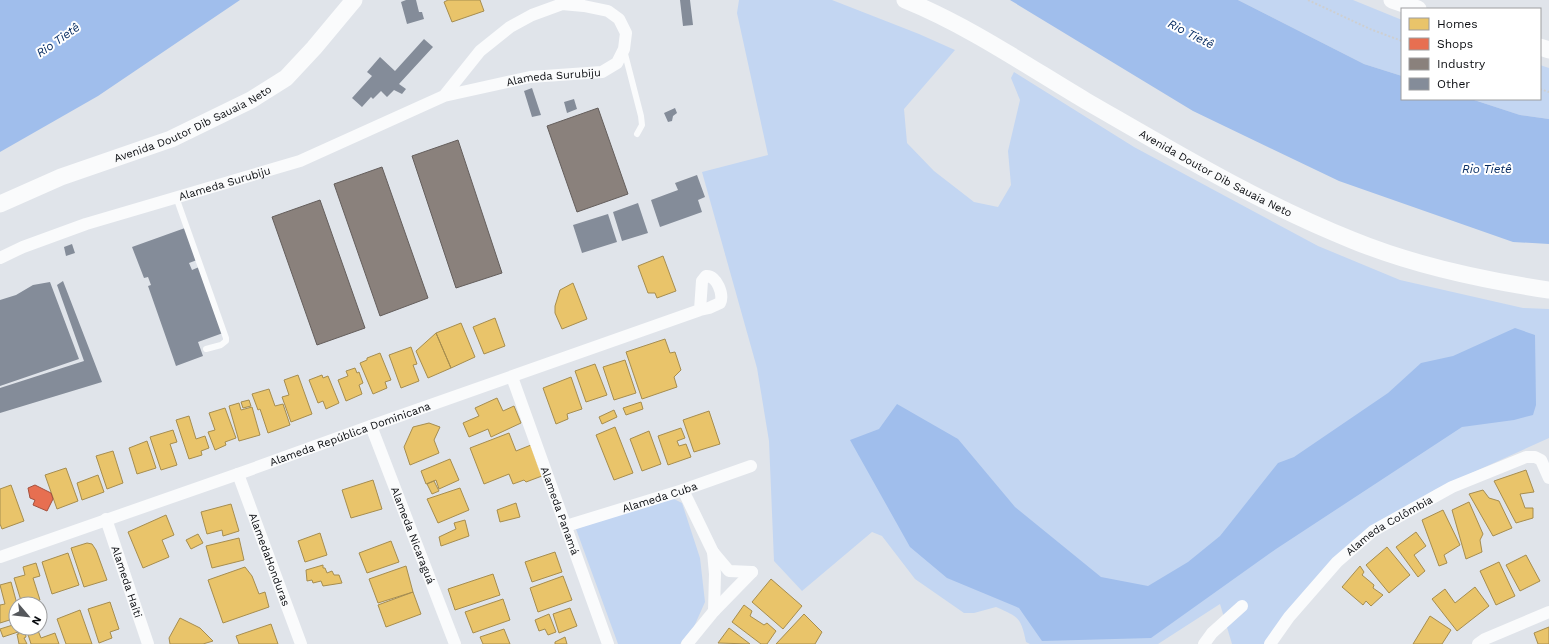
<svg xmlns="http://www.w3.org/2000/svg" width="1549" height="644" font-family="'Work Sans',sans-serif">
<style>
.green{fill:#c3d6f2}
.water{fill:#a0beec}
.homes{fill:#e9c46a;stroke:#a68d4f}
.shops{fill:#e76f51;stroke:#a5513e}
.industry{fill:#8a817c;stroke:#645e5c}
.building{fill:#848c99}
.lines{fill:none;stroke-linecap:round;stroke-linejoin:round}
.path{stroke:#cecfd0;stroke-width:2;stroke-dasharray:2 2;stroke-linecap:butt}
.lane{stroke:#fafbfc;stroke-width:6}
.street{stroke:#fafbfc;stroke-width:12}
.secondary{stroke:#fafbfc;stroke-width:17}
.labels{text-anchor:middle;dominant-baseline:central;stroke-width:4;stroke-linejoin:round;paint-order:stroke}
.street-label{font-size:11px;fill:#0a0c10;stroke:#fff}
.water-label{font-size:12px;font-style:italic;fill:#02285f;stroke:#fff}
</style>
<rect width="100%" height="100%" fill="#e0e4ea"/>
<path class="green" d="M739,0h93l87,34 36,16 -51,59 3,34 27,28 40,31 24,5 13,-22 -3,-34 12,-51 -9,-22 3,-6 120,75 184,99 82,34 123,28 26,1v129l-113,51 -61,36 -110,119h-33l-12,-40 -62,40h-128l-4,-2c-5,-24 -7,-25 -30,-35l-22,6h-10l-49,-34 -33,-43 -10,-4 -70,59 -28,-30 -5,-120 -12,-73 -55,-196 66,-17 -31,-142z
M1238,0h115l49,20v56l-38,-12z
M1540,65l9,3v51l-29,-4 -49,-16h69z
M670,497l12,6 18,55 5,44 -12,27 -13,15h-62l-42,-115z"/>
<path class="water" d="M0,0h240l-142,96 -98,56z
M1010,0h228l126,64 38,12v23h69l49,16 29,4v125l-36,-2 -174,-61 -146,-70z
M1515,328l20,7 1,70 -3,10 -19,5 -52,7 -186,122 -125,89 -109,3 -23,-33 -72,-30 -37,-31 -60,-107 29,-11 18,-25 61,35 57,68 86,70 47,9 40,-24 32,-26 58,-73 16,-6 94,-64 33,-30 32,-7z"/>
<path class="homes" d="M448,0h32l4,11 -32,11 -8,-20z
M663,256l13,35 -19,7 -2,-5h-7l-10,-27z
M573,283l14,36 -25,10 -7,-16v-7l5,-16z
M495,318l10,28 -21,8 -11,-27z
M461,323l14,34 -24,11 -15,-35z
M436,333l15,35 -23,10 -12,-27z
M665,339l5,14 5,-1 6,18 -7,7 3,10 -35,12 -16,-47z
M411,347l6,17 -4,1 6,16 -18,7 -12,-33z
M380,353l11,27 -6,2 2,6 -14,6 -13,-31 7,-3v-2z
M625,360l11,33 -22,7 -11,-33z
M595,364l12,31 -21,7 -11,-31z
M355,368l2,5 2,-1 4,11 -4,2 3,9 -16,7 -8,-21 10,-4 -2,-5z
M298,375l14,39 -21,8 -9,-25 7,-2 -5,-15z
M322,375l1,3 5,-2 11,27 -13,6 -3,-8 -5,2 -9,-23z
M571,377l11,32 -15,5 1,5 -12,5 -13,-36z
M269,389l6,17 8,-2 7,21 -22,8 -8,-24 -2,1 -6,-16z
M497,398l6,13 11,-5 7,17 -30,14 -3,-8 -19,8 -6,-14 16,-7 -4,-8z
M249,400l2,6 -8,2 -2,-6z
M641,402l2,7 -17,6 -3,-7z
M239,403l2,7 11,-3 8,28 -21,6 -10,-35z
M225,408l11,30 -11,4 1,3 -11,5 -7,-18 7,-2 -6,-17z
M614,410l3,7 -15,7 -3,-7z
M709,411l11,33 -26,8 -11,-32z
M189,416l7,23 9,-3 4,12 -8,3 1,4 -13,4 -13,-39z
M429,423l11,4 -6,13 5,13 -29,12 -6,-18 9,-20z
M615,427l18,46 -19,7 -18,-45z
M681,428l4,10 -8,3 2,5 7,-2 5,13 -23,8 -10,-29z
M173,430l4,12 -7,2 7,21 -16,5 -11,-33z
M649,431l12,33 -19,7 -12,-32z
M509,433l7,18 15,-6 11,31 -16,6 -2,-2 -11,4 -4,-10 -25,10 -14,-36z
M147,441l9,27 -19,6 -8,-26z
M113,451l10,32 -16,6 -11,-33z
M450,459l9,21 -20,9 -3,-9 -10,4 -5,-13z
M66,468l12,33 -21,8 -12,-34z
M1526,470l8,22 -14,2 5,14h8v10l-17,5 -22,-42z
M98,475l6,17 -22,8 -5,-17z
M373,480l9,29 -31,9 -9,-28z
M434,481l5,10 -7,3 -5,-10z
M11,485l13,36 -22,8 -2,-5v-35z
M460,488l9,22 -31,13 -11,-24z
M1483,490l6,8 10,3 13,27 -19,8 -24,-42z
M1469,502l14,32 -3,6 2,12 -16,7 -14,-49z
M516,503l4,14 -20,5 -3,-12z
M231,504l8,27 -16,5 -1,-6 -15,4 -6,-22z
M1443,510l17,35 -16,10 3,8 -8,3 -17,-46z
M166,515l8,20 -12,5 7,17 -26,11 -15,-36z
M465,520l4,16 -28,10 -2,-9 17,-8 -2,-6z
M1416,532l10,14 -12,9 11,16 -7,6 -22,-30z
M320,533l7,22 -22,7 -7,-21z
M198,534l5,9 -12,6 -5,-9z
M239,538l5,22 -32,8 -6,-22z
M391,541l8,21 -32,11 -8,-20z
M87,543l5,1 4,6 11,30 -23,7 -13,-39z
M1387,547l23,28 -21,18 -23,-28z
M555,552l7,20 -30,10 -7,-20z
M68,553l11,32 -27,9 -10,-32z
M1526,555l14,26 -20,10 -14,-26z
M1499,562l16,34 -19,9 -16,-34z
M36,563l4,13 -7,2 7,22 -12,4h-6l-8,-26 11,-3 -2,-8z
M323,565v3h2l2,5 5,-2 2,4h5l3,8 -19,3 -2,-5 -8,2 -1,-3 -5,1 -1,-11z
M406,566l7,26 -35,11 -9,-24z
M1360,566l4,6 -2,3 12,10 -1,3 10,7 -12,11 -5,-5 -3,4 -21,-18z
M245,567l7,9 7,18 6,-2 4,15 -46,16 -15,-43z
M493,574l7,21 -45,15 -7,-21z
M563,576l9,24 -34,12 -8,-24z
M771,579l31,27 -19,23 -31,-27z
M11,582l6,22h-1v14l-16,5v-18l5,-1 -5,-19z
M1475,587l14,19 -32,25 -25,-32 13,-10 10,14z
M413,592l8,22 -35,13 -8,-22z
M503,599l7,21 -37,13 -8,-21z
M110,602l9,27 -9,3 2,6 -13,5 -11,-34z
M744,605l8,6 -2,5 14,9 3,-2 9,8 -9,13h-6l-29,-22z
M570,608l7,18 -18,7 -6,-19z
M80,610l12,34h-26l-9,-25z
M549,614l7,18 -8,3 -3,-6 -6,2 -4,-11z
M804,614l18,18 -7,12h-39z
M1430,616l21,14 -9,14h-29z
M180,618l20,10 13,13 -10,3h-33l-1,-6z
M16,624v4h8v2l-3,1v2l4,-1 1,5 -2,1 3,6h-8l-2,-10h2l-1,-2 -15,5 -3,-8z
M271,624l7,20h-39l-3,-8z
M1549,627v17h-11l-4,-11z
M26,628h11l4,10 14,-5 4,11h-28z
M729,628l21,16 -32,-1z
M504,629l6,15h-27l-3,-7z
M565,637l2,7h-12v-2z"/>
<path class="shops" d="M35,485l16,8 2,6 -6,12 -14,-6 2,-5 -5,-2 -2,-10z"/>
<path class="industry" d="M598,108l30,86 -51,18 -30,-86z
M458,140l44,133 -46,15 -44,-132z
M382,167l46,131 -48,18 -46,-132z
M320,200l45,128 -48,17 -45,-128z"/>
<path class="building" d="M406,0h10l3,12h3l2,7 -17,5 -6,-22z
M680,0h10l3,25 -10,1z
M424,39l9,8 -34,37 7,5 -4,5 -8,-4 -7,7 -6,-6 -8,8 -2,-2 -9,10 -10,-9 20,-22 -5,-4 13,-15 15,14z
M532,88l9,27 -9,2 -8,-26z
M574,99l3,10 -10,4 -3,-11z
M675,108l2,5 -4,3 -1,5 -4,1 -4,-9z
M697,175l8,22 -7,3 4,12 -42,15 -9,-27 27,-10 -3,-7z
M638,203l10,30 -26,8 -9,-29z
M608,214l9,28 -35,11 -9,-28z
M185,228l12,32 -8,3 3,7 7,-3 24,66 -25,9 5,14 -27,10 -28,-80 3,-1 -3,-8 -4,1 -12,-31z
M72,244l3,9 -9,3 -2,-9z
M63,281l39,101 -102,31v-25l84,-27 -27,-76z
M50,282l29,77 -79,27v-86l16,-5 17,-10z"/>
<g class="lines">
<path class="path" d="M1308,0l62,29 32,12
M1540,89l9,3"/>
<path class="lane" d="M624,50l17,66 1,9 -5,9
M176,197l50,141v3l-5,4 -15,4"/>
<g class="street">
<path id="s1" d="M0,258l23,-11 63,-23 214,-63 144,-65 86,-19 72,-5 15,-9 7,-14 2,-16 -7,-14 -11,-8 -24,-5 -22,-2 -30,11 -22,12 -30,24 -36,45"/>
<path id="s2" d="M512,377l96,267"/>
<path id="s3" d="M371,426l84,218"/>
<path id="s4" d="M238,474l63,170"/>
<path d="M683,490l30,62 2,22 -1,37"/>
<path id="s5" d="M106,519l42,125"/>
<path id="s6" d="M566,526l117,-36 68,-24"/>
<path d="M713,552l16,19 23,1"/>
<path id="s7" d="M0,557l238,-83 133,-48 329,-116 9,-2 11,-5c4,-8 -3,-28 -14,-27l-4,5 -2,29"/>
<path d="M687,644l27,-33 38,-39"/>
<path d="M1204,644l8,-11 30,-27"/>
<path id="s8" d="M1270,644l19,-27 48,-55 36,-31 79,-44 74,-30h9l6,3 8,18"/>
<path d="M1478,644l7,-5 64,-27"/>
</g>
<g class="secondary">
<path id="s9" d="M905,0c64,26 122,66 181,101 87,50 173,102 266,139 63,26 130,40 197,50"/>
<path d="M1392,0l26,9"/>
<path d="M1540,47l9,3"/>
<path id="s10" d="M0,204l61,-27 110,-38 80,-39 35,-22 28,-30 40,-48"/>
</g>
</g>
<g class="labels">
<g class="street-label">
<text stroke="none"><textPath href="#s1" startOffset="585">Alameda Surubiju</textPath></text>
<text stroke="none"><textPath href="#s10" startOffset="209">Avenida Doutor Dib Sauaia Neto</textPath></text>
<text stroke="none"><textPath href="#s9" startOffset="356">Avenida Doutor Dib Sauaia Neto</textPath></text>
<text stroke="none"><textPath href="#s1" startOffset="237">Alameda Surubiju</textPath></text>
<text stroke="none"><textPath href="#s7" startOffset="371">Alameda República Dominicana</textPath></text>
<text stroke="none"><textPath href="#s6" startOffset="98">Alameda Cuba</textPath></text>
<text stroke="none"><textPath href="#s2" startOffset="142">Alameda Panamá</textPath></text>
<text stroke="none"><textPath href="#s8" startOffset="170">Alameda Colômbia</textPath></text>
<text stroke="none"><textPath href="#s3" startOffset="117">Alameda Nicaraguá</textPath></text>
<text stroke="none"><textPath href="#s4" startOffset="91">AlamedaHonduras</textPath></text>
<text stroke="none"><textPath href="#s5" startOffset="66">Alameda Haiti</textPath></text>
</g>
<g class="water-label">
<text transform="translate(1191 34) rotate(27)">Rio Tietê</text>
<text transform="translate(58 40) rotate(-35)">Rio Tietê</text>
<text x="1487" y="169">Rio Tietê</text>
</g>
</g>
<rect x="1401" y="8" width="140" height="92" fill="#ffffff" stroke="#9d9e9f"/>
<rect x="1409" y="18" width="20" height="12" fill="#e9c46a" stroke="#9d9e9f"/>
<text x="1437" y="28" font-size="12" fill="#0a0c10">Homes</text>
<rect x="1409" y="38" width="20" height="12" fill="#e76f51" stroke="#9d9e9f"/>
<text x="1437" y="48" font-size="12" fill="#0a0c10">Shops</text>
<rect x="1409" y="58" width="20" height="12" fill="#8a817c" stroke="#9d9e9f"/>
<text x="1437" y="68" font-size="12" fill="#0a0c10">Industry</text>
<rect x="1409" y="78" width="20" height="12" fill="#848c99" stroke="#9d9e9f"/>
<text x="1437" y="88" font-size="12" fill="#0a0c10">Other</text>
<g transform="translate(28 616) rotate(118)"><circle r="19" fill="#ffffff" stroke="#9d9e9f"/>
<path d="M0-3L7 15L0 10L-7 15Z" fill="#55585c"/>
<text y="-6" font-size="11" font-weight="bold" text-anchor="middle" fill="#0a0c10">N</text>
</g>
</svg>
